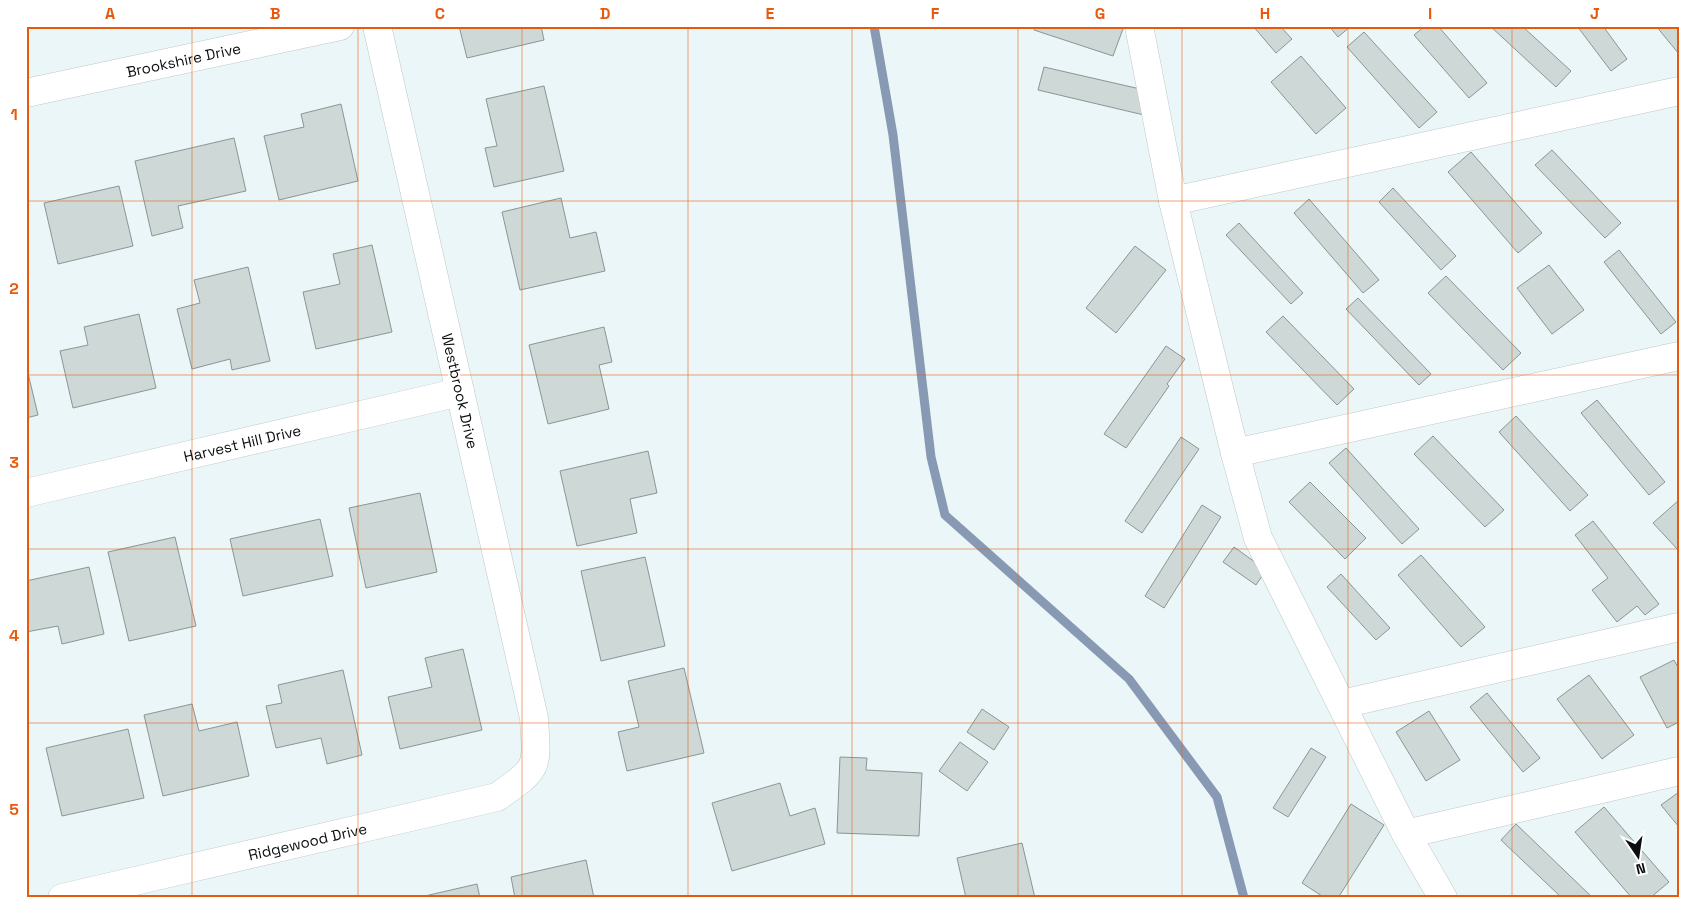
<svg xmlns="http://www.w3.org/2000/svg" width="1705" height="924" font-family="'Space Grotesk',sans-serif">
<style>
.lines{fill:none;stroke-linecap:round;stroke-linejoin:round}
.stream{stroke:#8899b4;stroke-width:9}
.building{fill:#ced9d7;stroke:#8b9593}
.minor-casing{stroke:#bec8ca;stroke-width:29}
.minor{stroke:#fff;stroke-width:28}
.grid{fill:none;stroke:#e8590c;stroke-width:1;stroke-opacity:0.55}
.labels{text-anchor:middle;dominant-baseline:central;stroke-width:4;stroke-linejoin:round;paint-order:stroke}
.street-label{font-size:15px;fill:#0b0e0f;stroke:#fff}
.neatline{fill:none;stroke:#e8590c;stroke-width:2}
.grid-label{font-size:16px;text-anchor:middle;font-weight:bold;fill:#e8590c}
</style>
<rect width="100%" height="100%" fill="#ebf6f8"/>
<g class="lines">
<path class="stream" d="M874,26l19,109 38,322 14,58 184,164 88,118 27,101"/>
</g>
<path class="building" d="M459,26h82l3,14 -77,18z
M1036,26h88l-11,30 -79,-26z
M1253,26h27l12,13 -16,14z
M1329,26h22l-13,11z
M1425,26h13l49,57 -18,15 -55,-63z
M1490,26h32l49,45 -15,16z
M1577,26h26l24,33 -16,12z
M1656,26h23v28z
M1364,32l73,80 -18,16 -72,-81z
M1301,56l45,52 -30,26 -45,-52z
M1044,67l105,24 -5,24 -106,-25z
M544,86l20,85 -70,16 -9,-39 12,-2 -11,-47z
M341,104l17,77 -79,19 -15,-64 40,-9 -3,-13z
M234,138l12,53 -68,15 5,22 -31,8 -17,-75z
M1552,150l69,73 -16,15 -70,-73z
M1471,152l71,81 -24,20 -70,-81z
M119,186l14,60 -75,18 -14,-61z
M1393,188l63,68 -15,14 -62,-68z
M561,198l9,40 26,-6 9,39 -85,19 -18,-78z
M1309,199l70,81 -16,13 -69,-80z
M1239,223l64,70 -12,11 -65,-69z
M372,245l20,87 -76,17 -13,-57 37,-8 -7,-30z
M1135,246l31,24 -50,63 -30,-25z
M1619,250l57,72 -15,12 -57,-72z
M1549,265l35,45 -32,24 -35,-46z
M248,267l22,94 -38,9 -2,-11 -38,10 -15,-60 23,-6 -6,-23z
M1446,276l75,77 -18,17 -75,-77z
M1358,298l73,76 -12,11 -73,-76z
M139,314l17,74 -83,20 -13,-57 28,-6 -4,-18z
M1283,316l71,73 -17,16 -71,-73z
M604,327l8,35 -13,3 10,44 -61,15 -19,-79z
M1166,346l19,13 -18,25 2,2 -43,62 -22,-14z
M26,365l12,50 -12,3z
M1597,400l68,82 -16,13 -68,-82z
M1516,416l72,79 -18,16 -71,-79z
M1433,436l71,74 -19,17 -71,-73z
M1181,437l18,12 -57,84 -17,-12z
M1346,448l73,81 -17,15 -73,-81z
M648,451l9,42 -27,6 7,34 -60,13 -17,-75z
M1310,482l56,56 -21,21 -56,-57z
M420,493l17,79 -71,16 -17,-80z
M1679,500v51l-26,-28z
M1202,505l19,12 -57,91 -19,-12z
M320,519l13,57 -90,20 -13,-57z
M1593,521l66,83 -14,11 -8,-9 -20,16 -25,-32 16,-12 -33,-43z
M175,537l21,89 -67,15 -21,-89z
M1234,547l32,23 -10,15 -33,-23z
M1421,555l64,72 -24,20 -63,-72z
M645,557l20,89 -64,15 -20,-90z
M89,567l15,67 -42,10 -4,-18 -32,6v-51z
M1341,574l49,54 -14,12 -49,-53z
M463,649l19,81 -82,19 -12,-52 44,-10 -7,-29z
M1674,660l5,9v53l-12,6 -27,-51z
M684,668l20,85 -77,18 -9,-39 21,-5 -11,-46z
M343,670l19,85 -35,9 -6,-26 -45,10 -10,-42 16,-3 -4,-18z
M1589,675l45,60 -32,24 -45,-60z
M1487,693l53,65 -17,14 -53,-65z
M192,704l7,27 38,-9 12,54 -86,20 -19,-81z
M982,709l27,18 -15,23 -27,-18z
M1429,711l31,49 -34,21 -30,-49z
M128,729l16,69 -82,18 -16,-68z
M960,742l28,20 -21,29 -28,-20z
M1311,748l15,9 -38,60 -15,-9z
M840,757l27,1 -1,12 56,3 -3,63 -82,-3z
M780,783l10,33 25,-8 10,36 -93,27 -20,-68z
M1679,792v35l-18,-22z
M1351,804l33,21 -46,73h-13l-23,-15z
M1604,807l65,75 -19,16h-18l-57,-66z
M1516,824l77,74h-31l-61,-58z
M1022,843l13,55h-69l-9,-40z
M586,860l8,38h-79l-4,-21z
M477,884l3,14h-64z"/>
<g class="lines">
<g class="minor-casing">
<g id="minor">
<path d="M1139,26l34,175 62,252 23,85 148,296 37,64"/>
<path id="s1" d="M26,93l314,-67"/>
<path d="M1173,201l506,-110"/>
<path d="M1235,453l444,-97"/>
<path id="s2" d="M26,493l434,-101"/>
<path d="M1342,704l337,-77"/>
<path d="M1406,834l273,-63"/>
<path id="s3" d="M62,898l435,-101c43,-30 40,-28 37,-79l-157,-692"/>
</g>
</g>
<use href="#minor" class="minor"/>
</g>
<path class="grid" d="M192,26v872M358,26v872M522,26v872M688,26v872M852,26v872M1018,26v872M1182,26v872M1348,26v872M1512,26v872M26,201h1653M26,375h1653M26,549h1653M26,723h1653"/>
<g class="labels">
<g class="street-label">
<text stroke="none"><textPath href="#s1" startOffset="161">Brookshire Drive</textPath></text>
<text transform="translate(460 391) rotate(77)">Westbrook Drive</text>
<text stroke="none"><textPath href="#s2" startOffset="222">Harvest Hill Drive</textPath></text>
<text stroke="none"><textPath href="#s3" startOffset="252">Ridgewood Drive</textPath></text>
</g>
</g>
<rect width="1705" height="924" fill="none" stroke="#ffffff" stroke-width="55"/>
<g transform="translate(1638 856) rotate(167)" stroke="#ffffff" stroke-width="4" paint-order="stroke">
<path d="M0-4L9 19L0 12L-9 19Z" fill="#0b0e0f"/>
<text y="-8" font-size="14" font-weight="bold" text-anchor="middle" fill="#0b0e0f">N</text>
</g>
<rect x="28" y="28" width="1650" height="868" class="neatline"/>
<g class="grid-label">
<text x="110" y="19">A</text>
<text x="275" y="19">B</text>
<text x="440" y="19">C</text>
<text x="605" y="19">D</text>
<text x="770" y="19">E</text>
<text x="935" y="19">F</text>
<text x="1100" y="19">G</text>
<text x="1265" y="19">H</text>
<text x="1430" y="19">I</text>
<text x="1595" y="19">J</text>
<text x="14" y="120">1</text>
<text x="14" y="294">2</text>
<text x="14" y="468">3</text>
<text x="14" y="641">4</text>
<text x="14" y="815">5</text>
</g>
</svg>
